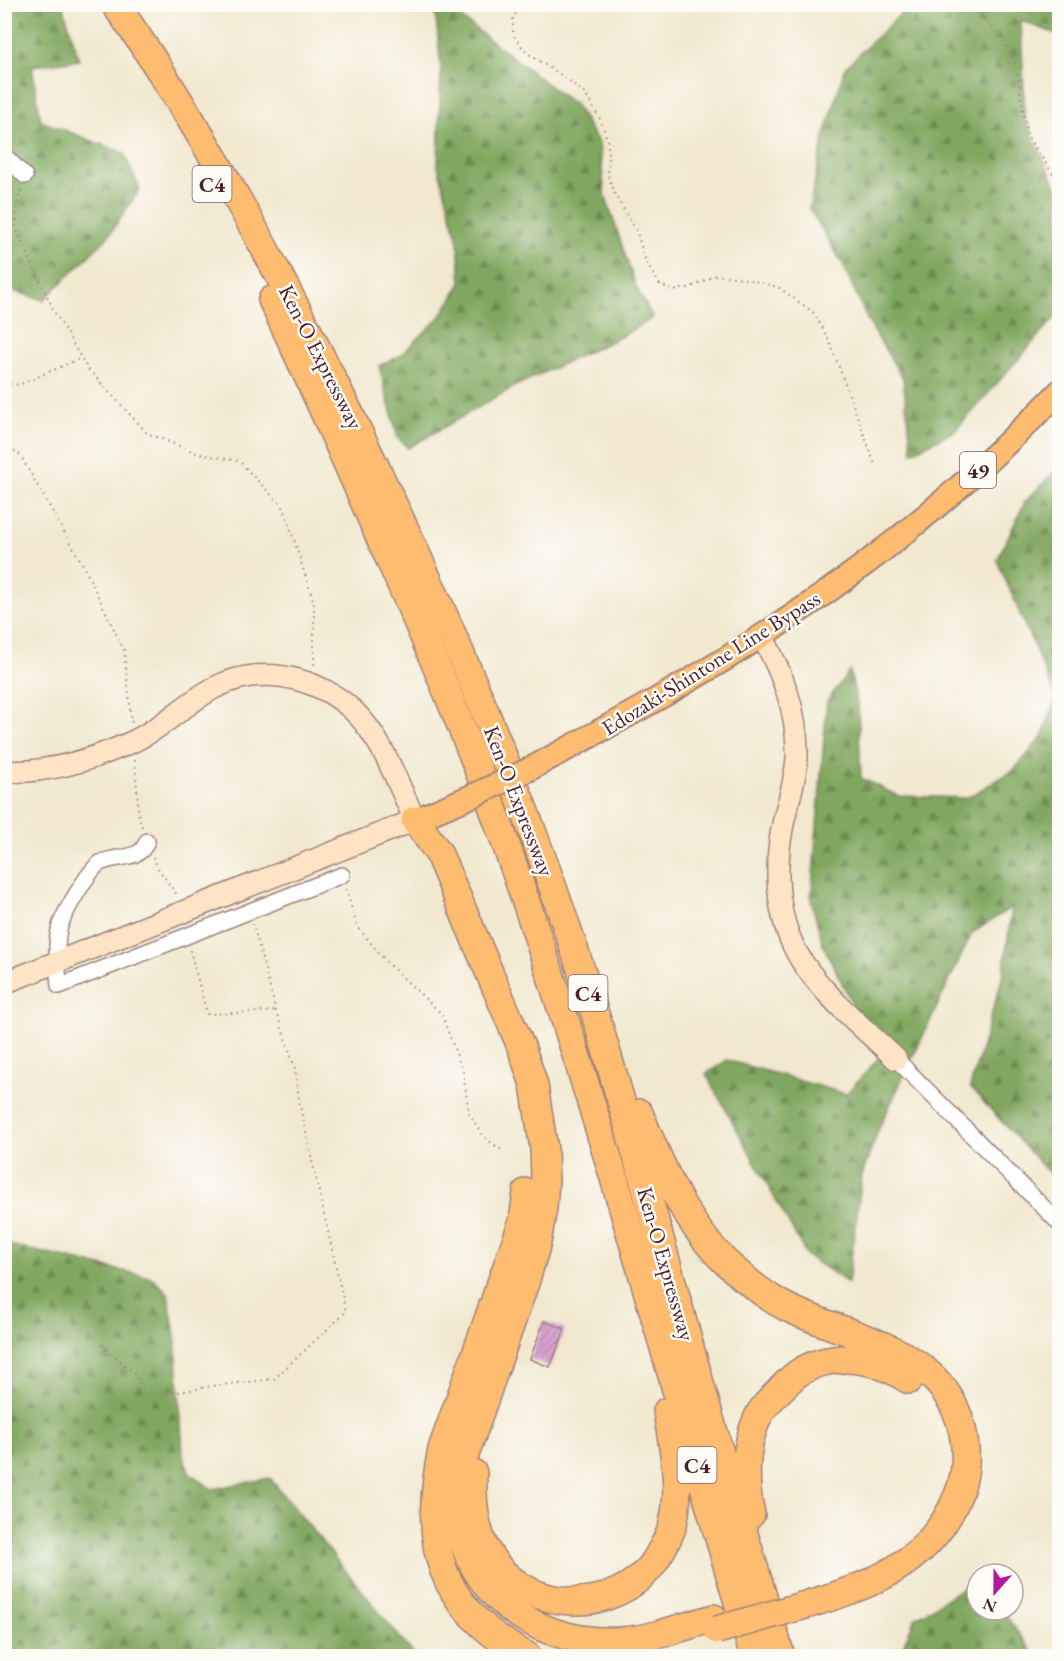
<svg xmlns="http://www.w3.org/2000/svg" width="1064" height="1661" font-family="'EB Garamond',serif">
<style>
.forest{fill:url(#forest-firs);stroke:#656344;stroke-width:1.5}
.building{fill:url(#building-hatch)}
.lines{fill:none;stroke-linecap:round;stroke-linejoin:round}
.street-casing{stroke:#9e847d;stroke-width:18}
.secondary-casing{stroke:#9e847d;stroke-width:24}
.primary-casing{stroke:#9e847d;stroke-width:26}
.highway-casing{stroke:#9e847d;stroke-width:30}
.path{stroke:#9e847d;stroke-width:2;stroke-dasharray:1.5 4.5;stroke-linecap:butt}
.street{stroke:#fff;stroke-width:15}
.secondary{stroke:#fee4c5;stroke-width:21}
.primary{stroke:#fdbc6f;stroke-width:22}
.highway{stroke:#fdbc6f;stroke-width:27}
.primary-bridge-casing{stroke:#9e847d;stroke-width:26;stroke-linecap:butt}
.highway-bridge-casing{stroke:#9e847d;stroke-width:30;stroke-linecap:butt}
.primary-bridge{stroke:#fdbc6f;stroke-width:22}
.highway-bridge{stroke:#fdbc6f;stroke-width:27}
.labels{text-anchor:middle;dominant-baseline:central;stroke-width:5;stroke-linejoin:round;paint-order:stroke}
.shield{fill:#fdfcf7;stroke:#806168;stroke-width:1.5}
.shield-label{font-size:21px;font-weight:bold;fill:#4a1f2b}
.street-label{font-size:22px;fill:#4a1f2b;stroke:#fdfcf7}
</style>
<defs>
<pattern id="forest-firs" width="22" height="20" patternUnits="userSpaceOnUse" patternTransform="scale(1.5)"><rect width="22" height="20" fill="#80a75e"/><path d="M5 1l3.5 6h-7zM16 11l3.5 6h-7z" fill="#6b874e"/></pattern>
<pattern id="building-hatch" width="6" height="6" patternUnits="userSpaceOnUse" patternTransform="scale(1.5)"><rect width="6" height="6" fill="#d9a2cf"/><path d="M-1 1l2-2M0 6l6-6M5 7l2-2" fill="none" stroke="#b283a8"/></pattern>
</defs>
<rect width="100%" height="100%" fill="#fdfcf7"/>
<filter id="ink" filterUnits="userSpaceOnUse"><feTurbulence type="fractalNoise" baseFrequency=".0167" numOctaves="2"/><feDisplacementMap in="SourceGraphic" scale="12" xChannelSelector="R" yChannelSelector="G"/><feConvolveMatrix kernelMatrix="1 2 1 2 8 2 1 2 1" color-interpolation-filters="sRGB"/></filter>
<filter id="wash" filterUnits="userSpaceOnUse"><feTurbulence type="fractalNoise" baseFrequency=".008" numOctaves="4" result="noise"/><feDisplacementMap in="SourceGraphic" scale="24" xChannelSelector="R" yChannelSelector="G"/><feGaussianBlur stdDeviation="1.35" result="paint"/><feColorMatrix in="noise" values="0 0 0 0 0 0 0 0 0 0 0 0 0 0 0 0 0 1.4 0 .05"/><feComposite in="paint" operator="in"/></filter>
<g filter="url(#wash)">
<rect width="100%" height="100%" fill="#f1e8cf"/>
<path class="forest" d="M4,5h59l16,55 -47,6 9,55 83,32 16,36 -33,49 -63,62 -39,-11z
M910,5h150l-1,30 -38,-14 4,98 34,74v120l-104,118 -43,21 -9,-73 -35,-58 -25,-57 -34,-56 15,-70 21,-70z
M435,9l20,4 121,93 23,38 6,51 31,92 17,31 -35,20 -101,47 -109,63 -10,-10 -19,-72 21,-10 41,-40 20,-33 -3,-42 -20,-75 3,-97z
M1059,467v717l-89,-97 33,-112 9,-68 -40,26 -93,195 -17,47 -14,108 -41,-27 -101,-182 21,-14 119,34 33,-36 -56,-113 -12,-45 16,-199 23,-30 8,36 3,71 37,18 69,2 47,-28 29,-34 13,-38 -59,-138 28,-58z
M5,1244l148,34 15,15 8,48 7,115 7,17 22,16 58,-11 145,178h-410z
M977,1579v31h25l33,46h-136l16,-38z"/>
<g id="blocks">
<path class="building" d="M544,1321l21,8 -15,38 -20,-8z"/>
</g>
</g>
<g filter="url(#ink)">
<use href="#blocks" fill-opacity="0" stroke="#9e847d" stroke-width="1.5"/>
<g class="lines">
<g class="street-casing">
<path id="street" d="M4,155l21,21
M147,841c-7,21 -29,13 -47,22 -11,7 -39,54 -41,67 -4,17 -1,38 0,56l283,-111
M896,1059l164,165"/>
</g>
<g class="secondary-casing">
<path id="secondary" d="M762,636c21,39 36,76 35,121 -1,21 -8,42 -13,62 -10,44 -9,94 13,134 20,37 68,76 99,106
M4,771c44,3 90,-12 128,-29 31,-14 54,-40 84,-55 52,-26 117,-6 151,39 21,28 33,63 48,94l-411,163"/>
</g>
<g class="primary-casing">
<path id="primary" d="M530,769c88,-48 176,-95 259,-151 98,-65 189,-143 271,-227
M415,820l57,-24"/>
</g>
<g class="highway-casing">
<path id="highway" d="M115,4c89,126 160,260 229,398 94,190 179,386 244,589 44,140 81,283 121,424 23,81 48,161 72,241
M272,300c38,79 73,158 108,238 45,99 88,199 124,301 96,269 168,545 250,817
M415,820l23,32 84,197 12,36 10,64 1,32 -2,27 -6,35 -11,37 -68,195c-13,100 65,172 163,166 32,-2 63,-15 93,-23
M639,1113c23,55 46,113 92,154 17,15 35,30 55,40 64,32 155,39 176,121 5,23 5,46 -4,67 -27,69 -90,92 -156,111
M473,1473c-1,26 2,58 15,80 33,56 114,64 158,19 7,-6 11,-15 16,-23 4,-8 9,-16 11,-25 9,-38 0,-76 -6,-113
M751,1514c-7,-30 -7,-67 6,-95 5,-11 14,-20 23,-29 6,-6 13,-14 20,-18 35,-22 77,-14 109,8
M527,1656c-89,-48 -105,-112 -85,-207l81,-228 4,-29"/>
</g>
<path class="path" d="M523,4l-10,13v18l14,18 40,26 18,15 15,25 8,22v35l7,19 21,35 10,32 13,22 15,7 17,-4 25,-12 26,3 36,9 35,25 16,28 47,127
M972,4l33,40 11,20 11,72 33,48
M21,190l-4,15 -1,24 39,84 32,55 60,65 52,21 40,7 45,47 30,95v64
M4,383l15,2 62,-27
M4,444l16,11 62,108 42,87 8,75
M135,760l4,58 4,11
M153,857l4,10 20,28
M346,889l11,37 30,37 54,50 22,59 6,41 14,23 18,14
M190,950l17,64 69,-3
M102,1345l32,28 14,25 64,-12 62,-7 72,-67 -46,-206 -5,-38 -19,-57 -23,-87"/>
<use href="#street" class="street"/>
<use href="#secondary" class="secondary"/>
<use href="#primary" class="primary"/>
<use href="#highway" class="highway"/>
<g class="primary-bridge-casing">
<path id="primary-bridge" d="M472,796l58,-27"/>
</g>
<g class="highway-bridge-casing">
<path id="highway-bridge" d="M717,1630l85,-24"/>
</g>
<use href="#primary-bridge" class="primary-bridge"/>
<use href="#highway-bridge" class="highway-bridge"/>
</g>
</g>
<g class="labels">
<g class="shield">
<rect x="192.5" y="166" width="39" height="36" rx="4.5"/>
<rect x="960" y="452" width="36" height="36" rx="4.5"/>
<rect x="568.5" y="975" width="39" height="36" rx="4.5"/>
<rect x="677.5" y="1447" width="39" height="36" rx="4.5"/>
</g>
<g class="shield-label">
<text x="212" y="184">C4</text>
<text x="978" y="470">49</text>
<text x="588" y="993">C4</text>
<text x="697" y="1465">C4</text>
</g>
<g class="street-label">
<text transform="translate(321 357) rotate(63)">Ken-O Expressway</text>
<text transform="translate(711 663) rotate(-32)">Edozaki-Shintone Line Bypass</text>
<text transform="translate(519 801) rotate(69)">Ken-O Expressway</text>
<text transform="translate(666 1264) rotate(74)">Ken-O Expressway</text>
</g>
</g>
<rect width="1064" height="1661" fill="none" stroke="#fdfcf7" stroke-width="24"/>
<g transform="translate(995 1592) rotate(201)"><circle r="28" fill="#fdfcf7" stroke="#b5a4a5" stroke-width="1.5"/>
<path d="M0-4.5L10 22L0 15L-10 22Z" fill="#b5179e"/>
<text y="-9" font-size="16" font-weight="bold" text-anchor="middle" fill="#4a1f2b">N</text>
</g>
</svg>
